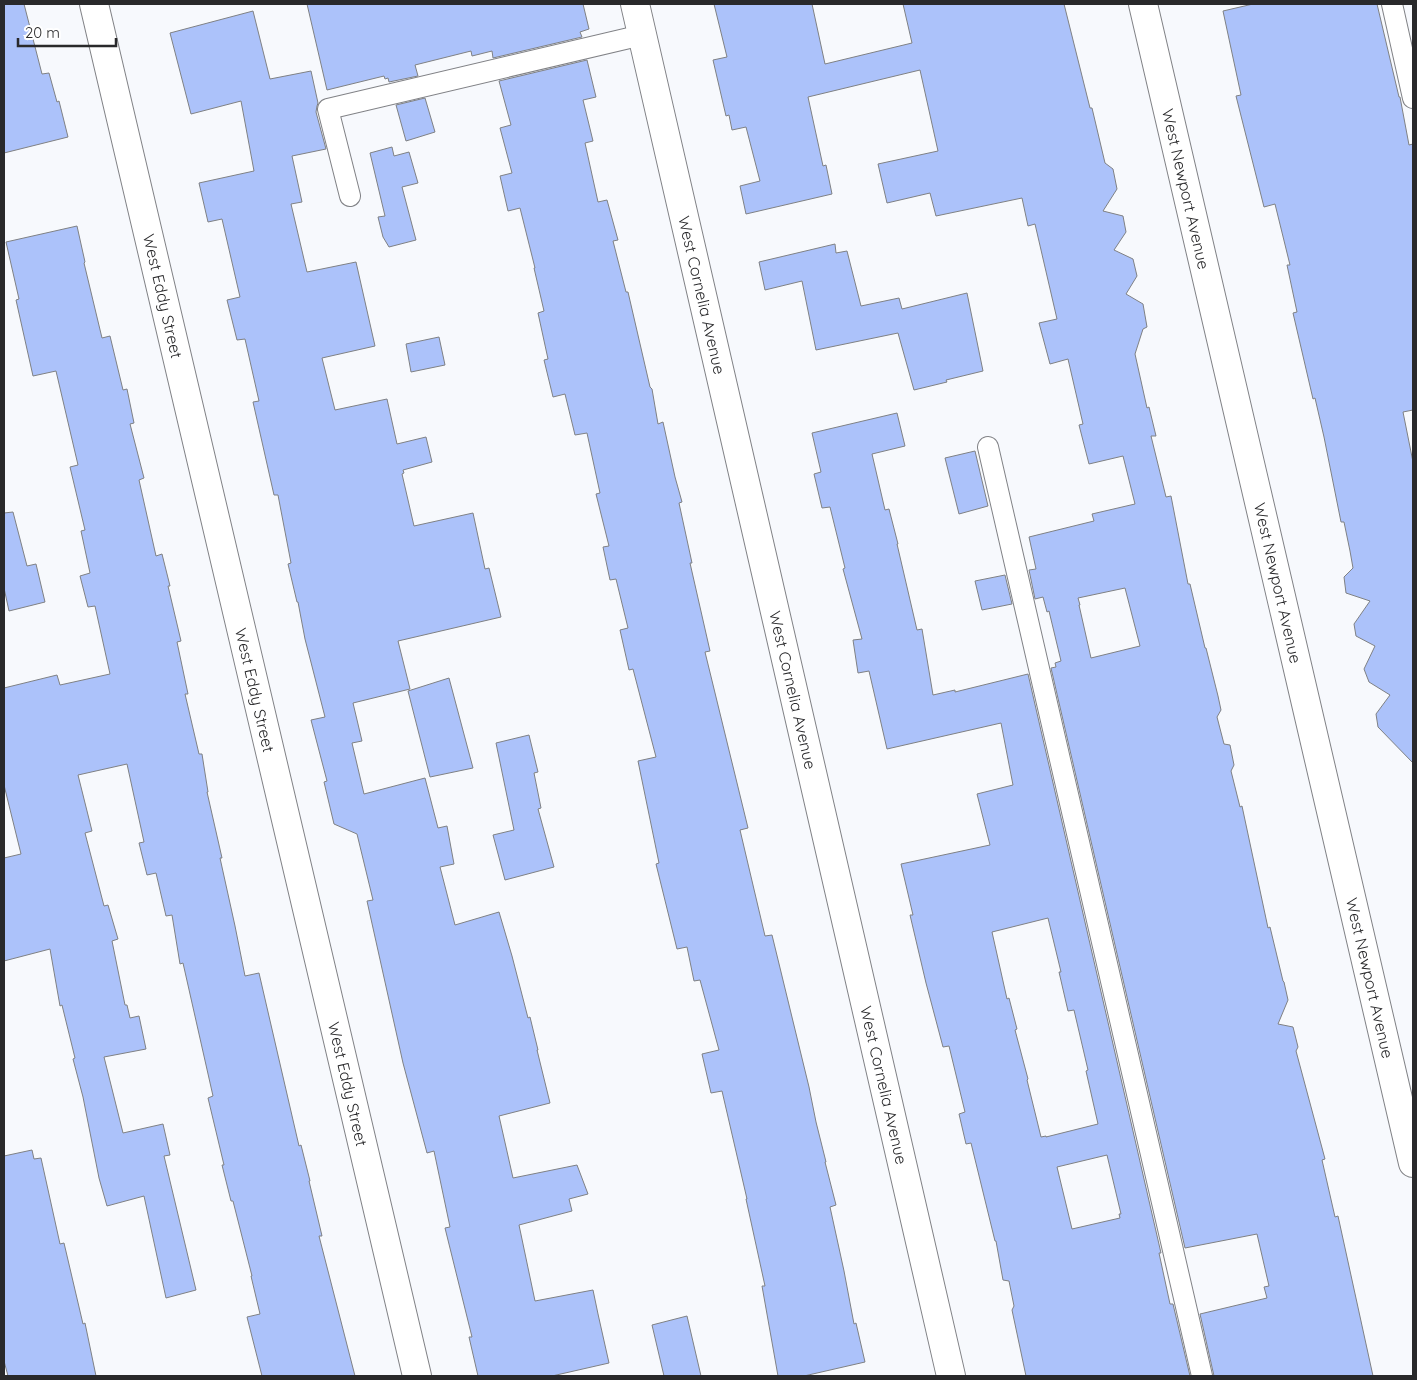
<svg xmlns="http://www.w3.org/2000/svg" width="1417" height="1380" font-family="Quicksand,sans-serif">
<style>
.building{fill:#acc2fa;stroke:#7f8184;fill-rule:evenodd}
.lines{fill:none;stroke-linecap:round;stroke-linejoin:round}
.lane-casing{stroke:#818286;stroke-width:22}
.street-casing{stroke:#818286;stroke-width:30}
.lane{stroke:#fff;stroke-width:20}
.street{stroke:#fff;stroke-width:28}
.labels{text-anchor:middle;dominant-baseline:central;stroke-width:5;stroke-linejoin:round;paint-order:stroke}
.street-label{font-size:16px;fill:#29292b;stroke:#fff}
</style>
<rect width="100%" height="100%" fill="#f7f9fd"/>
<path class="building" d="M4,4h20l18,70 7,-1 8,29 2,-1 9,36 -64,16z
M307,4h276l6,25 -9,3 2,5 -89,21 -1,-7 -20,5 -1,-5 -56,14 3,11 -29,6 -1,-4 -3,1 -1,-3 -57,14z
M714,4h98l13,60 87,-21 -9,-39h161l26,104h2l13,55 8,6 4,20 -14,22 20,5 3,16 -12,18 19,9 4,17 -11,18 17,10 4,23 -4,2 -8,25 12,54 2,-1 7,29h-5l15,61 5,-1 17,88h2l15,64h1l12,48 3,14 -4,7 7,27 6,1 4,20 -3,6 9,36 2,-1 26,122 2,-1 13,54 1,1 4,18 -10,24 15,3 5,20 -2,4 29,108 -3,1 13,57 3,-1 35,160h-159l-14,-62 67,-16 -3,-11 5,-1 -12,-52 -72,14 -134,-580 5,-1 -1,-4 6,-2 -12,-50 -2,1 -4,-15 -8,2 -6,-29 7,-1 -7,-32 65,-16 -2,-7 43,-10 -12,-48 -34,8 -10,-39 4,-1 -15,-65 -18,5 -11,-41 18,-4 -22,-95 -7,2 -6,-28 -86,18 -6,-23 -43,10 -9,-39 60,-13 -18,-81 -112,27 15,69 3,-1 6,29 -86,20 -6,-28 20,-5 -14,-54 -14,3 -3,-15 -3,1 -13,-56 14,-3zM1125,588l15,58 -49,12 -12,-53h1l-2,-7z
M1253,4h124l22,93h1l9,48 4,-1v266l-10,2 10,50v301l-35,-36 -2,-13 14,-19 -21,-13 -5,-13 11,-23 -19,-10 -2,-12 16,-23 -24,-8 -2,-16 9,-9 -3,-17 -6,-29h-3l-17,-85 -9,-39 -2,1 -20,-86 4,-1 -10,-47h3l-15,-61 -11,3 -28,-111 5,-1 -18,-84z
M253,11l17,68 41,-8 7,32 -1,3 -1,6 10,37 -34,7 10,46 -11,2 16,68 49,-10 19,84 -53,12 13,52 52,-11 10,45 29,-7 6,25 -29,8 1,3 -2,1 12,52 59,-13 12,56 4,-1 12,49 -103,24 12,48 -57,14 9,38 -10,2 12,51 61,-16 13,50 9,-2 7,38 -14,3 15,58 44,-13 13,44 16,62 2,-1 8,33h-1l13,53 -51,13 14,62 64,-13 11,29 -19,5 3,12 -53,14 16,76 58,-11 5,24 11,49 -57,13h-74l-9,-39h3l-27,-109 5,-1 -16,-76 -7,2 -24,-90 -36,-162 6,-1 -16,-66 -23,-10 -10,-42 3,-1 -16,-61 14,-3 -20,-78 -7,-37h-1l-9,-38 3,-1 -13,-68h-4l-21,-93 6,-1 -14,-62 -8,1 -10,-40 13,-3 -18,-78 -14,3 -9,-39 55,-12 -13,-70 -50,13 -21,-81z
M587,60l9,37 -13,3 10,41 -8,2 13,59 9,-2 11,40 -5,1 13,51h2l22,95 2,2 6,35 5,-2 12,55 7,25 -3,1 13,60h-2l20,88 -5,1 43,176 -8,2 25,106 7,-1 37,152 7,35 10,40h-1l11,43 -6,2 14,64 10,53 2,-1 9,39 -61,14h-26l-16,-90h3l-19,-87h1l-25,-108 -11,2 -9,-39 17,-4 -19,-70 -6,1 -7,-34 -10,2 -21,-85 3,-1 -21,-102 18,-4 -23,-88 -4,1 -9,-40 8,-2 -12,-49 -6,1 -7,-33 6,-1 -13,-52 4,-1 -13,-60 -12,2 -10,-41 -12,3 -9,-37 4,-1 -10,-46 6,-2 -10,-43h1l-15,-60 -12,3 -8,-35 12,-3 -12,-45 11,-3 -12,-44z
M425,98l10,34 -29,9 -10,-36z
M392,147l2,9 15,-4 9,31 -16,4 14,53 -27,7 -6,-10 -5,-20 7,-1 -15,-63z
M77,226l8,36 -1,1 18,75 8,-2 13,54 4,-1 7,34 -4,1 14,54 -5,2 17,76 6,-2 8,32h-2l13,55 -4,1 11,52h-3l14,60h3l6,38h-1l15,66h-2l15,68 10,50 14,-3 40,173 2,-1 9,36h-1l13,55h-3l36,140h-93l-15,-59 13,-3 -9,-38h1l-19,-75h-2l-9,-36h2l-16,-67 5,-2 -30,-133 -3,1 -8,-49 -6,1 -10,-43 -9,2 -8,-32 5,-1 -17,-78 -49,11 14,56 -7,2 19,73 4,-1 10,34 -6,2 13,64h2l3,13 9,-2 7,33 -42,8 19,76 40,-9 7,31 -6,1 32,134 -30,8 -22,-102 -37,10 -8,-28 -16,-81 -10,-38 2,-1 -13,-53 -2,1 -10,-57 -46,12v-103l17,-4 -17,-69v-97l53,-13 3,10 50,-11 -15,-68 -7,1 -8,-31 10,-3 -9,-42 4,-1 -15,-63 8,-2 -22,-94 -23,5 -17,-76 3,-1 -13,-57z
M835,244l1,9 11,-2 14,55 38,-8 3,11 65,-16 16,78 -37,9 1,2 -33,8 -16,-57 -82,17 -14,-69 -37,9 -6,-28z
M439,337l6,28 -34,7 -5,-28z
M897,413l8,33 -33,8 13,56 4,-1 9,35h-1l20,86 5,-1 11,66 22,-5v2l73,-18 133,579h-2l11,51h3l17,72h-164l-14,-66 2,-4 -5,-25 -6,-1 -7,-39h-1l-24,-98 -5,1 -7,-30 6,-2 -16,-66 -6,1 -17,-64 -16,-68h3l-12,-51 89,-19 -13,-51 36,-9 -12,-62 -114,26 -18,-78 -11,2 -5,-33 9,-1 -19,-70 2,-1 -15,-61 -8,1 -8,-34 7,-2 -9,-39zM1048,918l13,54h-2l9,39 6,-1 14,60 -2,1 12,53 -52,13v-1l-5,1 -14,-57 1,-1 -13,-49 2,-1 -8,-31 -2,1 -15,-67zM1107,1155l14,59h-2l1,4 -48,11 -15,-62z
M975,451l13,55 -29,8 -14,-56z
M13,512l14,54 9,-2 9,38 -36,9 -5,-23v-75z
M1005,575l7,29 -30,6 -7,-29z
M449,678l24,90 -43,9 -22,-86z
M529,735l9,37 -4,1 7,35 -3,1 16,58 -49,13 -12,-45 21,-5 -18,-87z
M32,1150l2,9 7,-1 19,86 4,-1 19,81 2,-1 11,53h-88l-4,-15v-205z
M687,1316l14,60h-37l-12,-51z"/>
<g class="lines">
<g class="lane-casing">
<path id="lane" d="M1392,4l21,94
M350,196l-22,-87 314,-74
M988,447l214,929"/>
</g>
<g class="street-casing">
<path id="street" d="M94,4l323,1372
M635,4l316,1372
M1143,4l270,1159"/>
</g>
<use href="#lane" class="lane"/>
<use href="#street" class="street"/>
</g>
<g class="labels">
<g class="street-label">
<text transform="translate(1186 189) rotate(77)">West Newport Avenue</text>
<text transform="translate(702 295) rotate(77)">West Cornelia Avenue</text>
<text transform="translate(163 296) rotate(77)">West Eddy Street</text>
<text transform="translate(1278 583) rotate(77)">West Newport Avenue</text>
<text transform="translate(255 690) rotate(77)">West Eddy Street</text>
<text transform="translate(793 690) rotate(77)">West Cornelia Avenue</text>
<text transform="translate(1370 978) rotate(77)">West Newport Avenue</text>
<text transform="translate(348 1084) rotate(77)">West Eddy Street</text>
<text transform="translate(884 1085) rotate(77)">West Cornelia Avenue</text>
</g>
</g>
<rect width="1417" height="1380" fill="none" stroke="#29292b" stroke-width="10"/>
<path d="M18 38v8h98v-8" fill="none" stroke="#29292b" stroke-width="2.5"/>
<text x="25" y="38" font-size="15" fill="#29292b" stroke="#ffffff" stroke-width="4" paint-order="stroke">20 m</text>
</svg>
